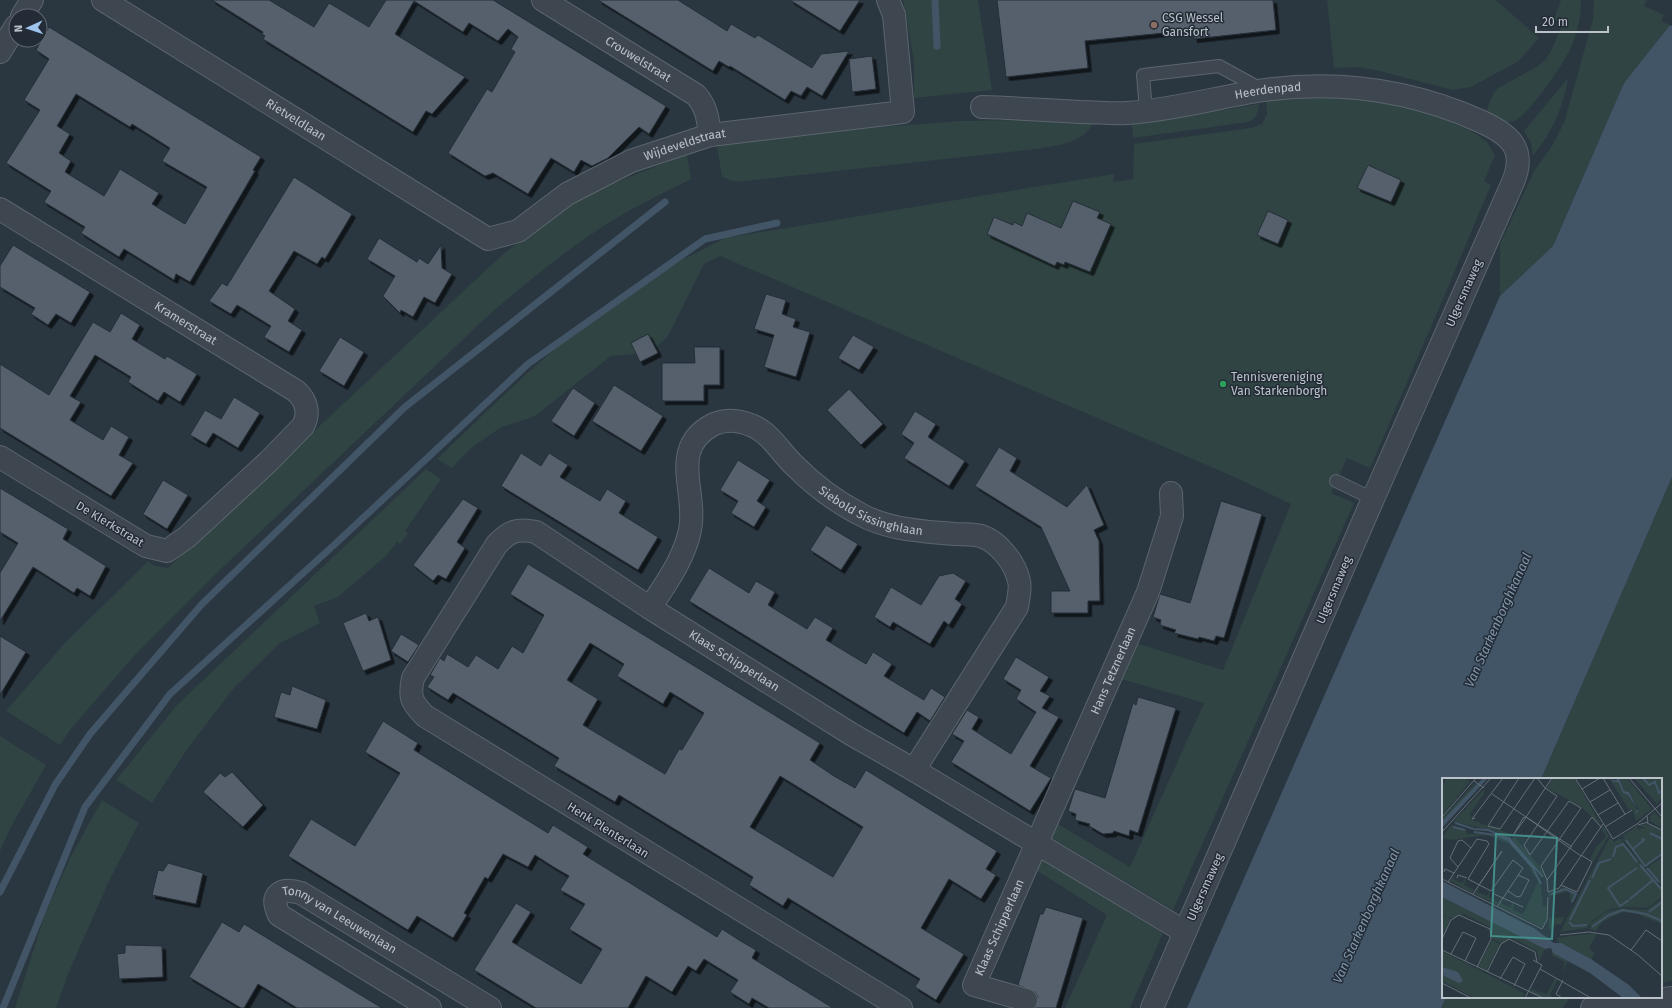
<svg xmlns="http://www.w3.org/2000/svg" width="1672" height="1008" font-family="'Fira Sans',sans-serif">
<style>
.green{fill:#2f4443}
.water{fill:#425567}
.lines{fill:none;stroke-linecap:round;stroke-linejoin:round}
.stream{stroke:#425567;stroke-width:7}
.building{fill:#56616d;stroke:#252e38;fill-rule:evenodd;filter:url(#shadow)}
.service-casing{stroke:#5c656e;stroke-width:14}
.minor-casing{stroke:#5c656e;stroke-width:24}
.service{stroke:#3e4750;stroke-width:12}
.minor{stroke:#3e4750;stroke-width:22}
.education-dot{fill:#8d6e63;stroke:#232c36;stroke-width:1.5}
.leisure-dot{fill:#2e9e5b;stroke:#232c36;stroke-width:1.5}
.labels{text-anchor:middle;dominant-baseline:central;stroke-width:3;stroke-linejoin:round;paint-order:stroke}
.poi-label{font-size:12px;fill:#bbc2ca;stroke:#232c36;text-anchor:start}
.street-label{font-size:12px;fill:#bbc2ca;stroke:#232c36}
.water-label{font-size:13px;font-style:italic;fill:#8095aa;stroke:#232c36}
.inset-river{fill:none;stroke:#425567;stroke-width:2}
.inset-road{fill:none;stroke:#646e77;stroke-width:1}
.view{fill:#438d8a;fill-opacity:0.15;stroke:#438d8a;stroke-width:2}
.inset-edge{fill:none;stroke:#bbc2ca;stroke-width:2}
</style>
<defs>
<filter id="shadow"><feDropShadow dx="3.5" dy="3.5" stdDeviation="0" flood-color="#0009"/></filter>
</defs>
<rect width="100%" height="100%" fill="#2a3640"/>
<path class="green" d="M903,0h75l14,90 -78,8v-37z
M1327,0h169l43,38 -20,23 -48,26 -19,3 -76,-20 -19,-3 -23,1z
M1561,0h20c0,15 -3,31 -9,45 -5,15 -44,71 -58,76 -9,3 -21,-3 -27,-10 2,-10 5,-16 11,-23l40,-22 7,-6 5,-7 13,-30 -9,-4z
M1594,0h53l-3,6 20,9 -3,6 9,4 -46,58 -71,163 -53,50v-52l34,-73 18,-25 12,-23 29,-104z
M1568,78c-5,30 -15,53 -35,78l-2,-13 -7,-12z
M1346,97l61,10 35,11 31,14 14,10 8,13 -11,26 7,4 -54,128 -67,155 -23,-10 -16,35 23,10 -181,407 -126,-75 6,-14 77,46 74,-164 -83,-24 15,-36 87,27 68,-166 -59,-28 -512,-220 -16,8 -36,72 -18,17 -39,3 -76,60 -35,12 -29,20 -19,20 -15,-9c65,-62 128,-126 203,-175 27,-18 57,-31 85,-46l389,-64 -1,8 20,-3 1,-35 117,-16 11,-4 5,-10 -1,-13 26,-3z
M1259,104c-1,9 -2,14 -11,18l-115,16 -1,-15 21,-1z
M1070,119l24,3c-11,22 -36,23 -57,27l-301,33 -14,-5 -5,-31 72,-12 171,-13z
M687,154l4,25c-30,15 -61,30 -89,48 -38,25 -76,56 -111,86l-269,255 -89,89 -63,73 -10,15 -54,-34 57,-66 85,-84 7,5 13,2 334,-313 80,-59z
M426,469l15,10 -36,52 3,3 -8,10 -3,-2 -11,14 -48,41 -24,9 6,17 -40,20 -46,45 -46,60 -36,55 -36,-23 61,-75z
M1672,477v504l-11,2v-204h-120z
M0,736l46,29 -36,64 -10,22z
M102,800l37,23 -30,58 -41,93 -12,34h-41l29,-91 26,-59z
M1036,856l127,77 -33,75h-65l42,-93 -76,-48z
M1446,997h125l-8,11h-122z"/>
<path class="water" d="M1670,25l2,1v451l-131,302h-98v218h3l-5,11h-254l313,-712 53,-50 71,-163z"/>
<g class="lines">
<path class="stream" d="M935,0l2,46
M0,892l55,-107 35,-51 112,-130 203,-197 260,-205
M3,1008l82,-201 85,-113 164,-149 194,-181 177,-125 72,-16"/>
</g>
<path class="building" d="M212,0h57l45,27 15,-24 40,24 17,-27h107l173,106 -17,28 -10,-7 -31,31 -16,8 -11,-6 -7,12 -23,-14 -23,36 -35,-21 -8,3 -37,-23 39,-64 5,3 23,-40 -4,-3 7,-12 -10,-8 -10,12 -29,-18 -6,9 -49,-31 -19,33 70,43 -33,37 -6,-3 -13,21 -150,-93 2,-3 -3,-2 1,-2z
M598,0h80l49,31 4,-7 24,14 3,-3 54,33 9,-14 28,-3 -27,45 -15,-9 -6,9 -10,-5 -6,9 -55,-34 -1,1 -10,-6 -6,10z
M790,0h70l-20,31z
M997,0h276l3,30 -82,9 -1,-9 -108,11 3,27 -82,9z
M49,27l212,130 -8,13 2,1 -65,111 -14,-8 -2,6 -50,-31 -5,8 -38,-24 4,-6 -41,-25 7,-11 -45,-28 34,-53 -16,-10 25,-41 -13,-9zM76,94l54,33 2,-3 38,24 -8,13 45,26 -22,37 -33,-20 7,-11 -39,-24 -16,27 -39,-24 6,-11 -12,-8 11,-19 -13,-8z
M872,56l4,33 -24,3 -3,-33z
M1368,165l33,15 -10,22 -34,-14z
M294,177l58,37 -27,45 -3,-2 -5,7 -23,-13 -25,40 26,18 -7,12 14,9 -13,22 -25,-15 7,-11 -34,-21 -6,9 -22,-13 13,-18 5,3z
M1073,201l27,11 -3,6 14,6 -21,48 -25,-10 -1,3 -7,-3 -2,4 -68,-32 7,-17 19,8 1,-3 8,4 5,-13 34,15z
M1268,211l20,9 -10,24 -21,-9z
M379,238l38,24 2,-4 9,6 13,-19 1,23 10,6 -17,29 -11,-6 -11,20 -12,-7 -1,3 -17,-17 12,-20 -28,-17z
M13,245l77,47 -19,31 -15,-9 -8,11 -17,-11 4,-6 -35,-21v-21z
M766,294l20,6 -4,14 14,5 -3,8 17,5 -14,45 -32,-10 10,-32 -20,-6z
M121,313l19,12 -8,14 33,20 2,-3 30,18 -17,28 -16,-10 -6,9 -30,-19 3,-5 -36,-22 -25,41 11,6 -11,18 33,20 8,-14 18,11 -10,18 14,8 -22,33 -111,-68v-64l49,31 44,-73 17,10z
M648,334l10,19 -18,9 -9,-19z
M853,335l21,12 -15,23 -21,-12z
M340,337l24,15 -20,34 -25,-15z
M694,347h26v38h-16v16h-42v-38h33z
M614,385l49,31 -22,35 -49,-30z
M573,388l22,15 -21,33 -23,-15z
M849,389l34,35 -22,21 -34,-35z
M234,397l26,16 -22,35 -25,-15 -7,11 -16,-9 15,-25 16,9z
M915,411l21,13 -8,13 37,24 -16,25 -45,-28 10,-15 -13,-9z
M999,447l18,11 -7,13 57,36 20,-22 17,40 -10,5 5,11 1,60h-12v12h-37v-22h19l-29,-64 -66,-41z
M521,453l20,13 8,-13 19,12 -8,12 40,24 7,-12 19,12 -7,12 39,24 -20,33 -137,-84z
M738,460l32,20 -13,21 9,6 -12,20 -23,-14 7,-12 -18,-11z
M163,480l25,15 -21,34 -24,-15z
M0,488l68,41 -5,10 43,27 -16,30 -13,-8 -3,5 -41,-26 -33,54v-48l18,-30 -18,-11z
M463,499l15,9 -21,34 8,6 -19,31 -8,-4 -5,6 -20,-16z
M1221,501l41,13 -38,124 -8,-2 -2,5 -15,-4 -1,2 -24,-6 2,-3 -16,-5 1,-5 -8,-3 7,-23 30,9z
M826,525l32,19 -17,26 -31,-20z
M528,564l292,179 -10,17 24,16 21,12 11,-18 131,81 -11,18 10,6 -15,24 -32,-20 -28,49 43,26 -28,46 -21,-13 5,-8 -132,-81 -5,8 -34,-21 4,-8 -36,-22 -98,-60 -4,7 -61,-36 5,-8 -106,-65 -5,7 -21,-13 7,-10 -4,-2 10,-17 4,3 3,-7 21,13 8,-12 22,14 14,-23 11,7 21,-38 -34,-21zM590,643l34,21 -7,12 46,28 7,-12 34,21 -22,37 -3,-1 -14,25 -82,-49 15,-26 -31,-19zM780,776l83,51 -30,50 -83,-50z
M709,568l40,25 7,-12 19,11 -7,13 39,24 8,-12 18,11 -7,12 40,24 7,-12 19,12 -8,12 40,24 7,-12 14,9 -15,24 -13,-9 -13,21 -215,-132z
M953,573l13,8 -11,18 7,5 -13,21 -5,-4 -14,23 -37,-22 -3,5 -16,-10 17,-30 30,18 18,-29z
M366,613l3,8 9,-4 13,43 -28,11 -20,-48z
M401,634l18,11 -11,17 -17,-11z
M0,636l26,16 -26,43z
M1016,657l33,20 -9,14 10,5 -8,12 17,9 -29,49 21,12 -21,33 -79,-49 13,-21 -12,-7 15,-24 12,7 -7,12 39,25 25,-42 -20,-13 5,-9 -18,-11z
M292,686l34,14 -9,29 -43,-12 7,-25 9,3z
M1138,697l38,11 -38,125 -8,-3 -1,6 -15,-5 -1,2 -10,1 -14,-8 1,-2 -15,-4 1,-6 -8,-3 7,-22 30,9 28,-95 3,2z
M383,721l35,22 -4,7 134,83 5,-8 35,22 -5,7 134,83 5,-8 17,11 17,10 -4,8 81,50h-64l-17,-10 -3,6 -19,-12 8,-12 -34,-21 -8,12 -8,-5 -16,26 -26,-16 -18,32h-92l-62,-38 42,-67 15,9 -19,30 69,42 21,-35 -33,-20 16,-25 -25,-14 9,-14 -17,-10 -17,-11 -7,12 -25,-13 -15,25 -3,-2 -21,36 3,2 -14,23 -36,-22 -9,14 -120,-74 23,-37 44,27 45,-73 -35,-21z
M232,772l31,33 -20,22 -40,-35 17,-19 5,4z
M168,863l35,10 -7,31 -44,-9 6,-25 5,1z
M1046,907l37,11 -27,90h-21l3,-11 -3,-5 -17,-7 22,-71h3z
M222,922l17,10 5,-8 138,84h-85l-39,-24 -14,24h-3l-52,-31z
M125,945l37,1 1,31 -44,2 -2,-25 8,-1z"/>
<g class="lines">
<g class="service-casing">
<path id="service" d="M1146,111l-3,-36 76,-9 42,23
M1336,481l37,18"/>
</g>
<g class="minor-casing">
<g id="minor">
<path id="s1" d="M103,0l385,239 30,-8 49,-37 64,-33 79,-26 193,-23 -9,-97 -6,-15"/>
<path id="s2" d="M543,0l153,95c11,12 12,25 14,40"/>
<path d="M22,16l10,-16"/>
<path d="M0,52l16,-26"/>
<path id="s3" d="M982,107c33,1 66,3 99,5 15,0 31,2 46,1 46,-3 91,-16 137,-23 75,-10 147,0 216,31 29,13 47,27 33,61l-140,317 -221,509"/>
<path id="s4" d="M0,209l296,182c11,10 14,22 7,35l-34,35 -82,76 -20,14 -21,-5 -146,-89"/>
<path id="s5" d="M650,608c16,-25 34,-49 40,-78 8,-38 -23,-82 24,-106 8,-3 19,-4 27,-2 28,6 35,26 54,44 19,19 40,35 63,47 29,17 64,18 96,21 9,0 19,0 27,2 18,6 34,27 38,45 2,7 -1,19 -2,26l-103,163"/>
<path id="s6" d="M1026,1000l-52,-15 174,-393 24,-76 -1,-23"/>
<path id="s7" d="M430,1008l-151,-93c-10,-21 2,-28 22,-22l189,115"/>
<path id="s8" d="M901,1008l-476,-292c-14,-14 -16,-19 -12,-38l84,-134c13,-13 20,-16 39,-12l114,76 201,126 63,36 271,162"/>
<path d="M1592,1008l80,-10"/>
</g>
</g>
<use href="#service" class="service"/>
<use href="#minor" class="minor"/>
</g>
<circle class="education-dot" cx="1154" cy="25" r="4"/>
<circle class="leisure-dot" cx="1223" cy="384" r="4"/>
<g class="labels">
<g class="poi-label">
<text x="1162" y="18">CSG Wessel<tspan x="1162" dy="14">Gansfort</tspan></text>
<text x="1231" y="377">Tennisvereniging<tspan x="1231" dy="14">Van Starkenborgh</tspan></text>
</g>
<g class="street-label">
<text stroke="none"><textPath href="#s2" startOffset="112">Crouwelstraat</textPath></text>
<text stroke="none"><textPath href="#s3" startOffset="288">Heerdenpad</textPath></text>
<text stroke="none"><textPath href="#s1" startOffset="227">Rietveldlaan</textPath></text>
<text stroke="none"><textPath href="#s1" startOffset="674">Wijdeveldstraat</textPath></text>
<text transform="translate(1464 293) rotate(-66)">Ulgersmaweg</text>
<text stroke="none"><textPath href="#s4" startOffset="218">Kramerstraat</textPath></text>
<text stroke="none"><textPath href="#s5" startOffset="394">Siebold Sissinghlaan</textPath></text>
<text transform="translate(110 524) rotate(31)">De Klerkstraat</text>
<text transform="translate(1334 590) rotate(-67)">Ulgersmaweg</text>
<text stroke="none"><textPath href="#s8" startOffset="1039">Klaas Schipperlaan</textPath></text>
<text stroke="none"><textPath href="#s6" startOffset="398">Hans Tetznerlaan</textPath></text>
<text transform="translate(608 830) rotate(32)">Henk Plenterlaan</text>
<text transform="translate(1205 887) rotate(-66)">Ulgersmaweg</text>
<text stroke="none"><textPath href="#s7" startOffset="269">Tonny van Leeuwenlaan</textPath></text>
<text stroke="none"><textPath href="#s6" startOffset="117">Klaas Schipperlaan</textPath></text>
</g>
<g class="water-label">
<text transform="translate(1498 620) rotate(-66)">Van Starkenborghkanaal</text>
<text transform="translate(1366 916) rotate(-66)">Van Starkenborghkanaal</text>
</g>
</g>
<g transform="translate(1442 778)">
<rect width="220" height="220" fill="#2a3640"/>
<path d="M5,0h18l5,4 -28,33v-30zM111,0h21l27,47 -20,-18 -34,-19zM167,0l9,4 6,12h3l10,16 -3,5 4,-6 -9,-17 -5,-1 -5,-13h8l25,31 -16,12 -4,-12 -3,1zM192,0h28v19l-5,7zM33,5l2,2 -3,4 -32,32v-3zM41,12l2,2 -15,22 2,6 39,14v4l-16,-7 -42,-9zM213,34l7,9 -2,6 -10,-6v-5zM205,46l15,6v4l-9,-1 9,2v20l-16,12 -22,-26 -2,-2 3,-2h-4l16,-11 1,3 8,-1 -8,-2zM9,47l14,4 3,5 20,-1 20,8 -1,2 -21,-8 -35,5 -9,-2zM161,48l6,10 -16,26 -3,-2 6,-13 10,-10 -5,-9zM72,58l26,31 6,12 -34,-40zM168,59l4,5 6,-4 42,50v9l-15,11 -21,-1 -16,2 -17,11 -6,8 -27,4zM220,79v29l-15,-18zM86,85l12,18 3,25h3l1,11 -4,11 -45,-22 6,-7 -3,4 9,5 2,-5 2,1 -1,6 10,4 16,-34 -5,-4zM13,95l-2,6 9,4 2,-4 2,1 -2,5 10,5 -2,3 -22,-12zM38,108l-2,6 9,4 2,-5v6l9,5 4,-4 -5,7 -23,-11zM120,108l15,6 -6,13 -2,-14 -20,6 -1,-4 8,-1zM0,119l103,52 -6,13 -2,-11 -25,-13 -11,5 -9,-4 -2,-12 -26,-13 -12,4 -5,-1 -4,-3zM220,121v25l-25,-10 -14,-2 -21,10 -6,9 -7,-2 2,-6 15,-11 16,-4 24,2zM1,137l8,4 -9,18v-20zM123,139l-4,8 -4,-1 -8,6v-12zM145,156h10l-8,14 6,5 -4,6 -33,-17 -1,-4zM50,162l8,4 -14,27 -8,-5zM0,173l76,39 7,4 -3,4h-48l-32,-17zM111,174l15,9 -7,13 4,-12 -14,-7 -5,6zM113,200l3,1 -8,16 4,3h-10l-14,-5 2,-4 15,7 -11,-6 11,4z" fill="#2f4443"/>
<path d="M41,0h5l-46,50v-7zM169,0l3,3 5,-3 5,13 5,1 9,19 -3,4 2,-6 -9,-14 -5,-2 -5,-11h-5zM0,103l92,47 20,15h7l30,16 38,26 13,13h-19l-33,-25 -37,-20 -2,-5 -6,1 -103,-52zM0,189l16,5 5,9 -4,2 -15,-7z" fill="#425567"/>
<path class="inset-river" d="M201,0l6,7 6,-3 4,11 3,-2M13,45l19,6 14,1 21,8 34,39M11,49l12,3M32,54l22,3 12,5 25,28 8,16M208,55l12,6M184,62l19,26 17,-12M191,71l11,-9 -2,-2M171,79l3,-10 7,-3 14,18M198,87l22,25M205,90l12,14M150,100l7,-15 12,-4M109,116l14,-5 11,5 -4,8M188,121l23,-19M187,122l-9,6 -12,-18 29,-20M207,134l13,-10M128,142l20,-40M127,144l4,4 14,-1M150,149l17,-12 14,-5 23,4 16,7"/>
<path class="inset-road" d="M77,0l-31,48 12,3 35,-51M95,0l8,10 12,8 -33,49 6,10 39,-54 12,7 -40,58 6,14 1,12 11,-4 44,-64M133,0l38,61 24,-15 25,-21M161,0l22,36M187,0l33,39M32,3l10,7M140,11l18,-11M50,16l34,23 26,-39M148,24l20,-12M156,37l20,-12M0,39l34,-39M84,39l55,39M84,39l46,30M84,39l-1,2 -11,15 9,-16zM33,40l-3,1 31,-41M205,45l15,7M196,47l10,-3 -1,-6M163,49l27,-17M0,54l49,-54M16,89l-8,-9 8,-17 4,-1 9,8M2,94l1,-3 9,4M15,100l1,-3 9,3M0,101l100,50 5,-9 1,-23M105,102l45,-63 9,10M6,104l29,-43 10,2 2,3 -21,35 23,12 22,-31 10,8 -26,39M119,107l16,7 15,-30 -11,-7M66,113l9,6 4,-1 8,-16 -11,-5M31,116l29,-43 -23,34M51,119l1,-3 29,13M118,157l29,-3 20,3 29,20 24,21M0,161l9,-19 8,-5 31,14 1,10 -14,28M0,172l101,48M189,172l15,-20 16,11M9,176l12,-22 13,6 -11,23M98,191l51,29M45,194l14,-28 8,-5 26,13 2,10M58,201l13,-22 12,7 -11,22M0,205l29,15M83,220l17,-33 -9,-5M120,220l-6,-4 7,-14"/>
<path class="view" d="M54,56l61,4 -5,101 -61,-3z"/>
<rect width="220" height="220" class="inset-edge"/>
</g>
<g transform="translate(28 28) rotate(267)"><circle r="19" fill="#232c36" stroke="#606871"/>
<path d="M0-3L7 15L0 10L-7 15Z" fill="#9ec3ed"/>
<text y="-6" font-size="11" font-weight="bold" text-anchor="middle" fill="#bbc2ca">N</text>
</g>
<path d="M1536 26v6h72v-6" fill="none" stroke="#bbc2ca" stroke-width="2"/>
<text x="1542" y="26" font-size="12" fill="#bbc2ca" stroke="#232c36" stroke-width="3" paint-order="stroke">20 m</text>
</svg>
